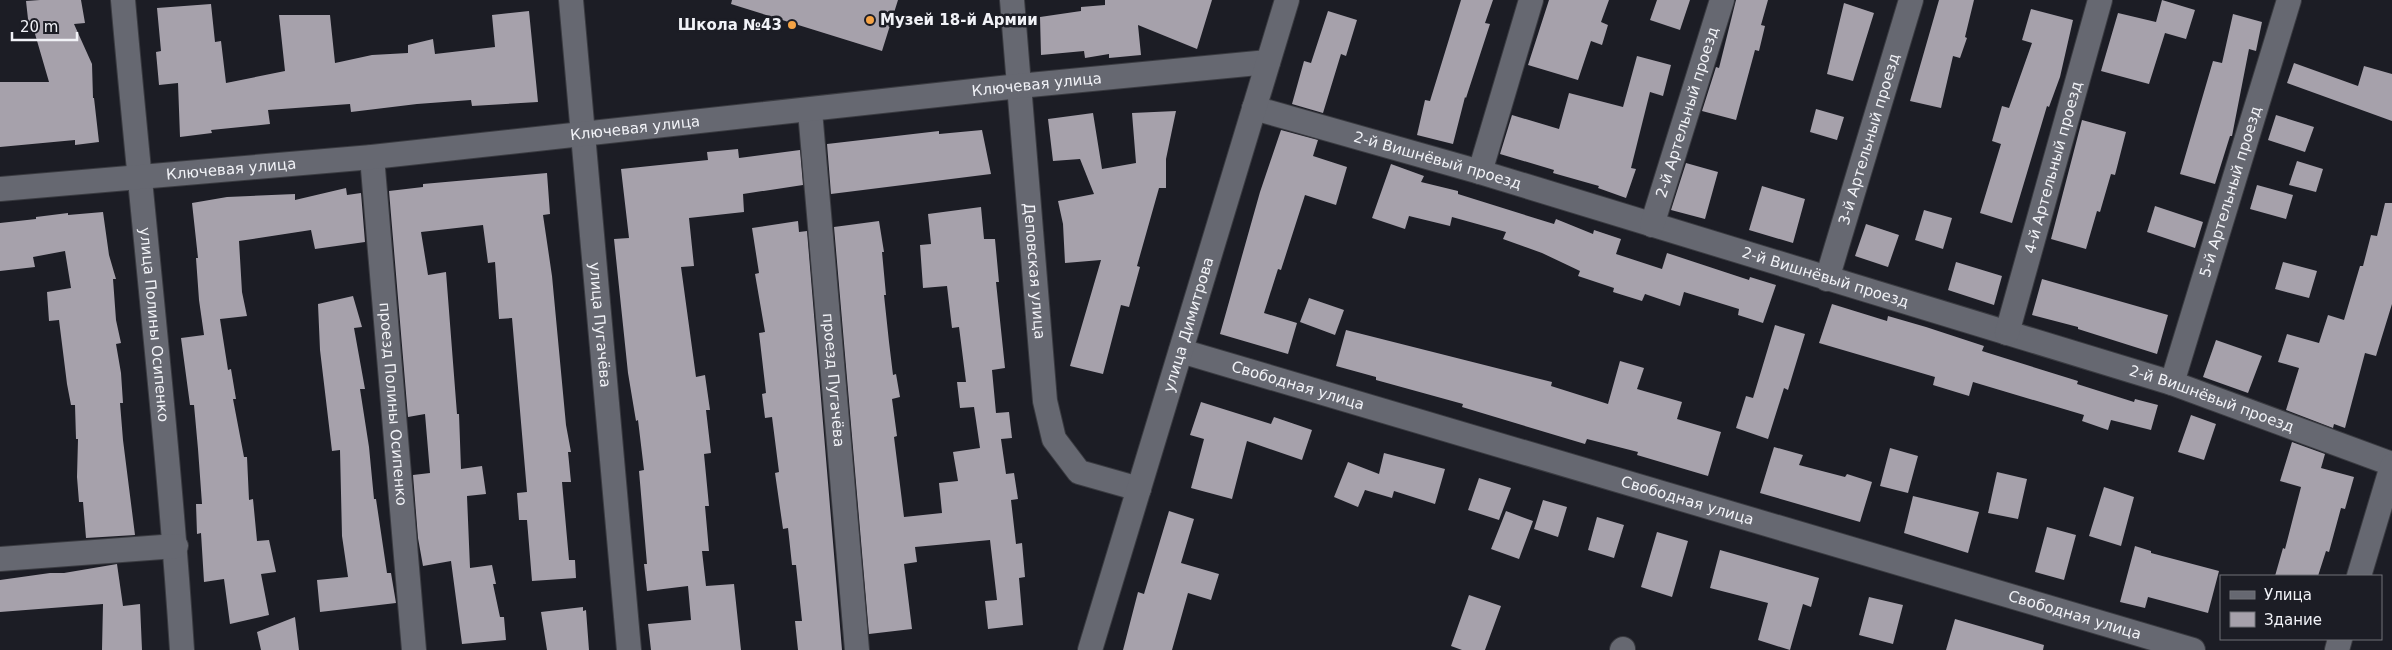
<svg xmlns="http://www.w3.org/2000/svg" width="2392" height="650" font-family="'DejaVu Sans',sans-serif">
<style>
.building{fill:#a6a1ab}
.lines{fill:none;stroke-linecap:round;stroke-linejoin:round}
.minor-casing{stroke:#3a3b41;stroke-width:26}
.minor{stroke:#666871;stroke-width:24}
.poi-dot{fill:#f5a345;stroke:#1c1d25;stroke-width:2}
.labels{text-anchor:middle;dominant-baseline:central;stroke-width:5;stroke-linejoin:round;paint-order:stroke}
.poi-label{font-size:15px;font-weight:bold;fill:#f1f2f7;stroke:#1c1d25;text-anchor:start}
.street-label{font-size:15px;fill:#f1f2f7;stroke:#1c1d25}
</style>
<rect width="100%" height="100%" fill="#1c1d25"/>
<path class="building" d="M40,0h41l4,23 -11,1 18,40 1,34h1l5,44 -24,3v-5l-75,7v-65h49l-16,-55 -4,1 -3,-27z
M732,0h166l-16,51 -151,-47z
M1105,0h107l-15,49 -59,-24 3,30 -32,3v-4l-24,4 -1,-7 -43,4 -1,-38 41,-6v-4l24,-2z
M1461,0h32l-8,23 5,1 -24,74 -1,-1 -12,47 -36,-9 8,-35 5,1z
M1549,0h60l-8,22 7,3 -6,20 -11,-4 -13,39 -50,-15z
M1657,0h33l-10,30 -30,-10z
M1736,0h32l-7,25 4,1 -6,25 -4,-1 -19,70 -34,-9 14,-44 3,1z
M1939,0h35l-9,37 2,1 -7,20 -7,-2 -12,52 -31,-7z
M2162,0l33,10 -9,29 -21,-6 -16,51 -48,-13 17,-58 38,9z
M1844,3l30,10 -21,68 -26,-7z
M211,4l4,38 6,-1 5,42 59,-12 -6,-56h51l5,48 37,-8 36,-2v-8l25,-6 2,15 60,-7 -3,-32 37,-4 9,91 -66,4 -1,-6 -54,4 -66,8 -1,-8 -82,6 2,14 -59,6 1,3 -32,4 -2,-54 -19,2 -3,-33 5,-1 -4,-43z
M2031,9l42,11 -13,57 -11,30 -2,-1 -35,117 -32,-10 21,-69 -9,-3 10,-35 7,2 23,-65 -10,-3z
M1328,11l29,9 -11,36 -5,-2 -18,59 -31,-9 12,-43 7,2z
M2233,14l29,8 -6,29 -7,-2 -17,87h-2l-15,48 -35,-10 33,-113 9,2z
M1637,56l34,9 -8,31 -13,-4 -19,76 5,1 -10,29 -28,-10 1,-2 -46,-13 1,-3 -54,-16 12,-39 47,14 10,-36 54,14z
M2294,63l64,23 6,-20 28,8v47l-105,-38z
M1816,109l28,8 -7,23 -27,-8z
M1176,111l-10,48v29h-7l-22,78 3,1 -11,40 -8,-2 -18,69 -33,-8 31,-106 -36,3 -2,-39 -5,-23 36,-7 -14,-35 -27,2 -5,-42 45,-6 9,56 34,-6 -4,-50z
M2276,115l38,12 -9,25 -37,-12z
M2082,120l44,12 -11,43 -4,-1 -11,38 -3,-1 -11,38 -35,-10z
M982,130l9,44 -160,20 -4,-50 112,-13v3z
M1281,130l37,10 -5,16 34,11 -11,38 -31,-10 -24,75 -3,-1 -14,44 33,10 -9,31 -68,-20 40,-142z
M738,149l1,9 61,-8 3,35 -60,9 1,18 -55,6 5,48 -13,1 15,110 9,-2 5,35h-4l5,43 -7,1 5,52h-4l4,45h-7l4,35 28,-2 7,66h-90l-3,-26 43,-4 -3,-34 -41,5 -3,-27h3l-8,-93 5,-1 -6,-50 -2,1 -8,-48 -14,-134 15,-1 -8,-69 87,-9 -1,-8z
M2297,161l26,8 -7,23 -27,-7z
M1686,163l32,9 -13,47 -34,-9z
M1391,164l33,12 -3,6 37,9v3l96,30 2,-5 37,15 1,-4 27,9 -5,15 46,15 5,-16 82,27 1,-3 26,8 -13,38 -25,-8 1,-6 -55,-17 -4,14 -35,-12 -3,7 -29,-9 1,-4 -36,-12 2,-5 -38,-18 -39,-14 3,-7 -54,-15 -2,9 -41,-10 -4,13 -33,-11z
M547,173l3,41 -7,1 9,61 14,149 5,27h-3l3,30h-9l7,78h6l1,18 -44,3 -5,-61h-8l-2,-27 10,-1 -15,-174 -13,1 -4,-57 -7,1 -5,-38 -62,7 7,43 18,-3 11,142h2l2,55 21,-3 4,28 -19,2 3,72 22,-3 4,19h-3l7,33h4l2,23 -44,4 -11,-83 -28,5 -5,-28 -5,-63 17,-2 -5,-59 -17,3 -19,-226 34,-4v-3z
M2257,185l36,10 -7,24 -36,-10z
M1762,186l43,13 -12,44 -44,-13z
M346,188l1,7 14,-2 4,49 -50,7 -4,-19 -72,11 3,51 5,24 -27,3 8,51 3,-1 5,30h-3l11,58h3l2,43 4,-1 4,42 12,-1 7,32 -15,2 8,41 -39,9 -6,-45 -20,3 -3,-49 -4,1 -1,-30h6l-4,-55 -4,-44h-4l-9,-67 23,-3 -5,-35 -3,-42h2l-6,-55 35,-6 68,-3v6z
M2385,203h7v101l-16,52 -11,-3 -20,75 -11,-4 -1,4 -47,-18 13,-42 -21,-6 9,-28 32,9 9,-28 16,5 16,-54h3l8,-31 6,1z
M2155,206l48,16 -8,26 -48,-16z
M981,207l3,32h11l4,43h-3l9,86 -13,2 4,43 13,-1 3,26 -11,1 5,35 8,-1 4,26 -7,1 5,44 6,-1 3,34 -6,1 4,47 -35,4 -3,-28 12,-1 -7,-60 -75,7 2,15 -13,2 8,65 -43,5 -35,-407 45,-6 5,31h-2l4,43h-2l5,47 4,33 3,-1 4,23 -8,2 5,37 -3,1 10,80 38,-4 -3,-30 19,-2 -5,-29 27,-4 -6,-41 -14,1 -3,-26h9l-7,-55 -7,1 -5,-42 -24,2 -3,-43 11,-1 -3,-30z
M1924,210l28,8 -9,31 -28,-9z
M103,212l6,43 7,24h-3l3,41 5,23 -5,1 5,29 2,30h-3l3,37 12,95 -49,3 -3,-36h-4l-2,-25 1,-38h-2l-1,-34h-4l-4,-21 -8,-64 -10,1 -2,-29 24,-4 -6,-37 -32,6 2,10 -35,4v-48l36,-4v-2l32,-4v2z
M798,221l1,11 8,-1 35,419h-44l-3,-29h7l-6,-56h-4l-4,-37 -5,1 -8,-56 4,-1 -7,-55 -7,1 -3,-24 4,-1 -7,-60 6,-1 -10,-58 4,-1 -7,-45z
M1866,224l33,11 -11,32 -33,-11z
M1956,262l46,14 -8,29 -46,-15z
M2283,262l34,9 -8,27 -34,-9z
M2042,279l126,36 -11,39 -79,-25v-2l-46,-12z
M353,296l9,31 -8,1 11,61h-5l9,58 5,52h2l11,74h4l5,30 -76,9 -3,-32 31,-3 -6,-41 -2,-86 -8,1 -12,-101 -2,-46z
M1309,298l35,12 -9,25 -35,-13z
M1832,304l55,17 1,-5 38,11 58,19 -2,5 96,30 -1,3 57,18 1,-3 23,6 -7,25 -40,-10 -3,10 -26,-9 2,-6 -111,-33 -4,14 -36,-11 2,-8 -116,-34z
M1775,325l30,9 -17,56 -4,-2 -16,51 -32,-11 10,-32 7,2z
M1346,330l206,52 -1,4 57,18 12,-43 24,7 -7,21 45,13 -5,17 44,13 -13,44 -71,-21 1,-3 -51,-13 -2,5 -123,-37 1,-3 -87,-24v-3l-40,-11z
M2216,340l46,16 -14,37 -45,-16z
M1201,402l70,22 3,-7 38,13 -10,30 -55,-19 -15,58 -41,-11 13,-49 -14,-4z
M2191,415l25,9 -12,36 -26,-8z
M2292,442l33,12 -4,14 33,9 -9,32 -4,-1 -12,44 -3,-1 -8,25h-43l8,-28 2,1 16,-62 -21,-6z
M1774,447l29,8 -4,10 46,12 2,-3 25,8 -12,40 -100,-29z
M1890,448l28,8 -10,37 -28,-7z
M1384,453l61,16 -10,35 -41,-13 -2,7 -27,-8 -7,17 -24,-10 14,-35 31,12z
M1997,472l30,7 -9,40 -30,-6z
M1479,478l32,10 -12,32 -31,-10z
M2104,487l30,10 -13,49 -32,-10z
M1913,496l66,16 -11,41 -64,-20z
M1543,500l24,7 -9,30 -24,-8z
M1169,511l25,8 -13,44 38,11 -8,26 -23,-7 -16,57h-49l15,-58 6,2z
M1506,511l27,10 -14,38 -28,-10z
M1597,517l27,8 -10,33 -26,-8z
M2047,527l29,8 -12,45 -29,-8z
M1657,532l31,9 -16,56 -31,-10z
M2135,546l16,5v2l68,18 -11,42 -60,-16 -3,11 -25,-6z
M1720,550l99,28 -8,29 -8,-3 -13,46 -32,-10 10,-37 -58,-15z
M117,564l6,42 17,-2 2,46h-40l1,-46 -103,8v-32l50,-7h14z
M1469,595l32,11 -16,44h-23l-11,-4z
M1869,597l34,8 -10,39 -34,-9z
M583,607v4l3,-1 3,40h-42l-6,-38z
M295,617l4,33h-38l-4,-18z
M1955,619l89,26 -1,5h-97z"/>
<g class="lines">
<g class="minor-casing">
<g id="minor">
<path id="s1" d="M123,0c19,217 45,433 59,650"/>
<path id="s2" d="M571,0l58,650"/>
<path id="s3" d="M1012,0l33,401 9,38 25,33 60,17"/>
<path id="s4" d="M1254,108l226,64 692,211 220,81"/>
<path id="s5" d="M810,111l47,539"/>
<path id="s6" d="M372,157l42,493"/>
<path d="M1480,172l51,-172"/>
<path id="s7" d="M0,189l372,-32 647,-71 249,-24"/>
<path id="s8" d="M1652,225l70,-225"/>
<path id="s9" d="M1827,279l84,-279"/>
<path id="s10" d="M2007,333l93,-333"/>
<path id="s11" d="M1181,351l1012,299"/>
<path id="s12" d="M2172,383l117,-383"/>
<path d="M0,559l176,-13"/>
<path d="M2359,576l33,-110"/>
<path id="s13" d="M1090,650l197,-650"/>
<path d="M1622,650l1,-1"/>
<path d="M2337,650l3,-11"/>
</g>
</g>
<use href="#minor" class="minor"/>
</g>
<g class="poi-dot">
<circle cx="870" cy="20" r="5"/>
<circle cx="792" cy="25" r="5"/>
</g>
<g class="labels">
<g class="poi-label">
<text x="880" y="20">Музей 18-й Армии</text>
<text x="782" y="25" text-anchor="end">Школа №43</text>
</g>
<g class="street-label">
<text stroke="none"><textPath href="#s7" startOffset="1042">Ключевая улица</textPath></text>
<text stroke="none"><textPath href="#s8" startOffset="118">2-й Артельный проезд</textPath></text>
<text stroke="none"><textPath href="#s7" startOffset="638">Ключевая улица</textPath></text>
<text stroke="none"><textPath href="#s9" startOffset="146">3-й Артельный проезд</textPath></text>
<text stroke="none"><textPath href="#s4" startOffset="191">2-й Вишнёвый проезд</textPath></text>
<text stroke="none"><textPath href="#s10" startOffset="172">4-й Артельный проезд</textPath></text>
<text stroke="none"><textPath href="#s7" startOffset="232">Ключевая улица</textPath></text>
<text stroke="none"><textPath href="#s12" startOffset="200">5-й Артельный проезд</textPath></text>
<text stroke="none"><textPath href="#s3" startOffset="272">Деповская улица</textPath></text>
<text stroke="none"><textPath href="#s4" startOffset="596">2-й Вишнёвый проезд</textPath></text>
<text stroke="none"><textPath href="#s1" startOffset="326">улица Полины Осипенко</textPath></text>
<text stroke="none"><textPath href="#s2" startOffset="326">улица Пугачёва</textPath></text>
<text stroke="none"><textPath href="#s13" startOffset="340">улица Димитрова</textPath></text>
<text stroke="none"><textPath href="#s5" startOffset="270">проезд Пугачёва</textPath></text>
<text stroke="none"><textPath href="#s11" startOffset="122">Свободная улица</textPath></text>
<text stroke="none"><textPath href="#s4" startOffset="1001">2-й Вишнёвый проезд</textPath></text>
<text stroke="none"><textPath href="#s6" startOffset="248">проезд Полины Осипенко</textPath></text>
<text stroke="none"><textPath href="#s11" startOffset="528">Свободная улица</textPath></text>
<text stroke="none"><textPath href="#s11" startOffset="932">Свободная улица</textPath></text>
</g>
</g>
<rect x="2220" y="575" width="162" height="65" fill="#1c1d25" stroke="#717279"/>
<rect x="2230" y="591" width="25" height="8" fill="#666871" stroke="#717279"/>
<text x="2264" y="600" font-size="15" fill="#f1f2f7">Улица</text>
<rect x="2230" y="612" width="25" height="15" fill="#a6a1ab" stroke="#717279"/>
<text x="2264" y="625" font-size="15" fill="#f1f2f7">Здание</text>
<path d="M12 32v8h65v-8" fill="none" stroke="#f1f2f7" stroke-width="2.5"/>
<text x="20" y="32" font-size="15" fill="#f1f2f7" stroke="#1c1d25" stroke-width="4" paint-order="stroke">20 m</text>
</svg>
